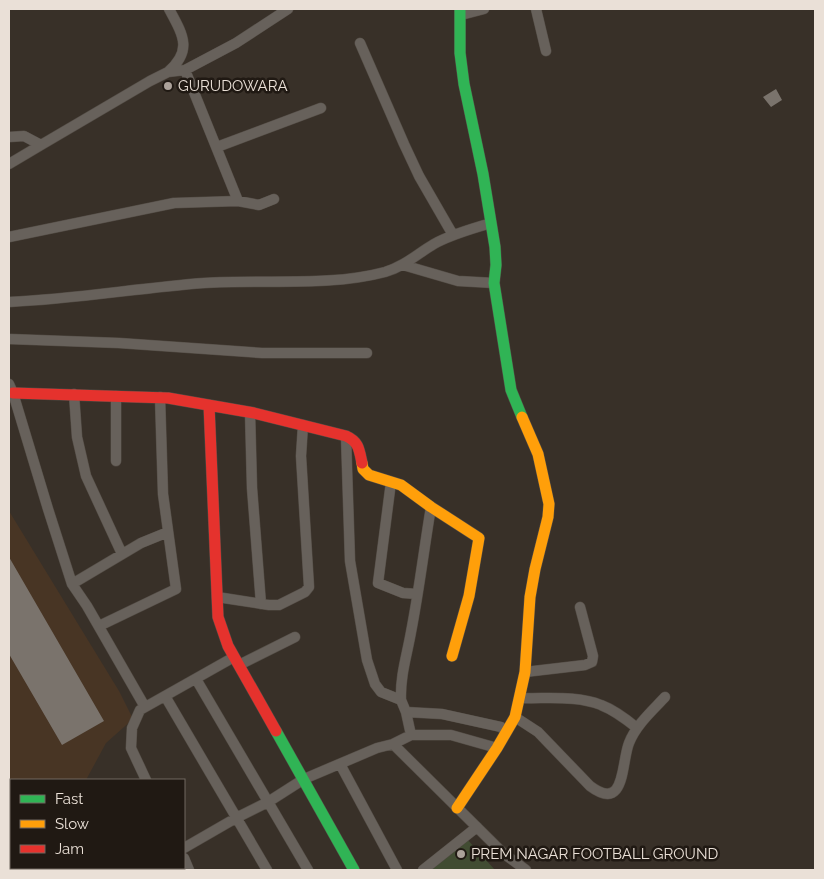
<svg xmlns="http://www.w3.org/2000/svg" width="824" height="879" font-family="Raleway,sans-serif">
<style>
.built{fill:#483524}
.green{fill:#414c32}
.building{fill:#7a736c}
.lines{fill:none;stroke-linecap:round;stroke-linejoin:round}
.street-casing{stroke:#534c45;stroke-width:11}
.fast-casing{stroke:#534c45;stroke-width:12}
.slow-casing{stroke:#534c45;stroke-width:12}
.jam-casing{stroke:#534c45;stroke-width:12}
.street{stroke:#67615b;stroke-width:10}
.fast{stroke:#30b455;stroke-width:11}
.slow{stroke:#ff9f0a;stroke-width:11}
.jam{stroke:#e5322d;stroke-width:11}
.poi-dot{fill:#aca29a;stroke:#201913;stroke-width:2}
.labels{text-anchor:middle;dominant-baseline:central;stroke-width:5;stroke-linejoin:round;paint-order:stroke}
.poi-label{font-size:15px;fill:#eae0d7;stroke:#201913;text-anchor:start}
</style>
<rect width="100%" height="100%" fill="#383028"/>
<path class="built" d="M9,511l110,180 14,28 -27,24 -20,37h-75v88h17l-1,2h-18z"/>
<path class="green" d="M466,838l29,32h-77z"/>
<path class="building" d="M776,89l6,11 -11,7 -8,-10z
M9,557l95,164 -42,24 -53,-91z"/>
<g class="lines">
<g class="street-casing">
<path id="street" d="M536,9l10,42
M461,15l23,-6
M360,43l44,101 15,32 34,59
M185,70l53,131
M168,72c25,-22 15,-37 1,-63
M9,137l15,-1 17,9 109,-64 18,-9 17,-2 51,-27 52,-34
M217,147l104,-39
M9,164l32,-19
M9,237l165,-34 64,-2 21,4 15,-6
M403,265l55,16 36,2
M9,302c65,-3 130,-14 195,-19 58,-4 125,4 181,-11 20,-6 32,-18 49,-28 18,-10 38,-15 57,-21
M9,339l110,4 143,10h105
M9,384l4,9 35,116 24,75 15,22 58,101
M74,394l3,43 9,39 36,78
M250,412l2,76 9,116
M346,436l4,125 17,99 8,24 6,8 20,8 5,12 5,23
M116,461v-65
M391,482l-13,101 25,10 14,1
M72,584l69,-41 27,-11
M217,597l52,8h10l26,-13 4,-5 -8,-131 2,-31
M99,626l77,-37 -13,-95 -3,-97
M239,665l56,-28
M525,672l60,-7 7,-3 1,-6 -13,-49
M196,679l112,191
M165,696l102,174
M520,698c26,1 57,-3 81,7 13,5 25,14 36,23
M401,700c-1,-24 6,-45 10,-68 8,-41 13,-83 20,-125
M406,712l36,2 59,13 5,5
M515,717l23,15 52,54c36,27 31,-23 39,-43 7,-18 23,-32 36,-46
M393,744l110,109 23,17
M340,764l57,106
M146,780l-15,-32 1,-20 8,-18 94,-53
M184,848l52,-30 32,-16 36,-23 73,-31 16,-4 18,-9h40l46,13
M184,858l5,12
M423,870l54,-43"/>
</g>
<g class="fast-casing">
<path id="fast" d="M460,9v44l4,31 19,90 12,73 1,18 -2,18 17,107 11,27
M276,731l78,139"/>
</g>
<g class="slow-casing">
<path id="slow" d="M362,463l1,6 6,6 32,10 30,22 48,31 -10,58 -17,60
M457,808l40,-60 18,-31 10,-45 5,-75 5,-28 13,-52 1,-13 -11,-50 -16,-37"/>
</g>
<g class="jam-casing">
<path id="jam" d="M13,393l155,5 86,15 92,23c13,6 13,13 16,27
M209,405l9,212 10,29 48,85"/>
</g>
<use href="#street" class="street"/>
<use href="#fast" class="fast"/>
<use href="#slow" class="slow"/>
<use href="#jam" class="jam"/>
</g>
<g class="poi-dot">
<circle cx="168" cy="86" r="5"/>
<circle cx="461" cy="854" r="5"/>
</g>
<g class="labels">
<g class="poi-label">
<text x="178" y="86">GURUDOWARA</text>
<text x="471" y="854">PREM NAGAR FOOTBALL GROUND</text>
</g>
</g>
<rect width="824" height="879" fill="none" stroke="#eae0d7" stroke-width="20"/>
<rect x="10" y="779" width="175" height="90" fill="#201913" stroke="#716961"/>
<rect x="20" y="795" width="25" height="8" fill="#30b455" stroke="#716961"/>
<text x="55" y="804" font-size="15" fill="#eae0d7">Fast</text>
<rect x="20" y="820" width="25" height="8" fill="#ff9f0a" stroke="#716961"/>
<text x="55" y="829" font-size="15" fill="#eae0d7">Slow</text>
<rect x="20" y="845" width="25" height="8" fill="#e5322d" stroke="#716961"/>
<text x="55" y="854" font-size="15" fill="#eae0d7">Jam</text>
</svg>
